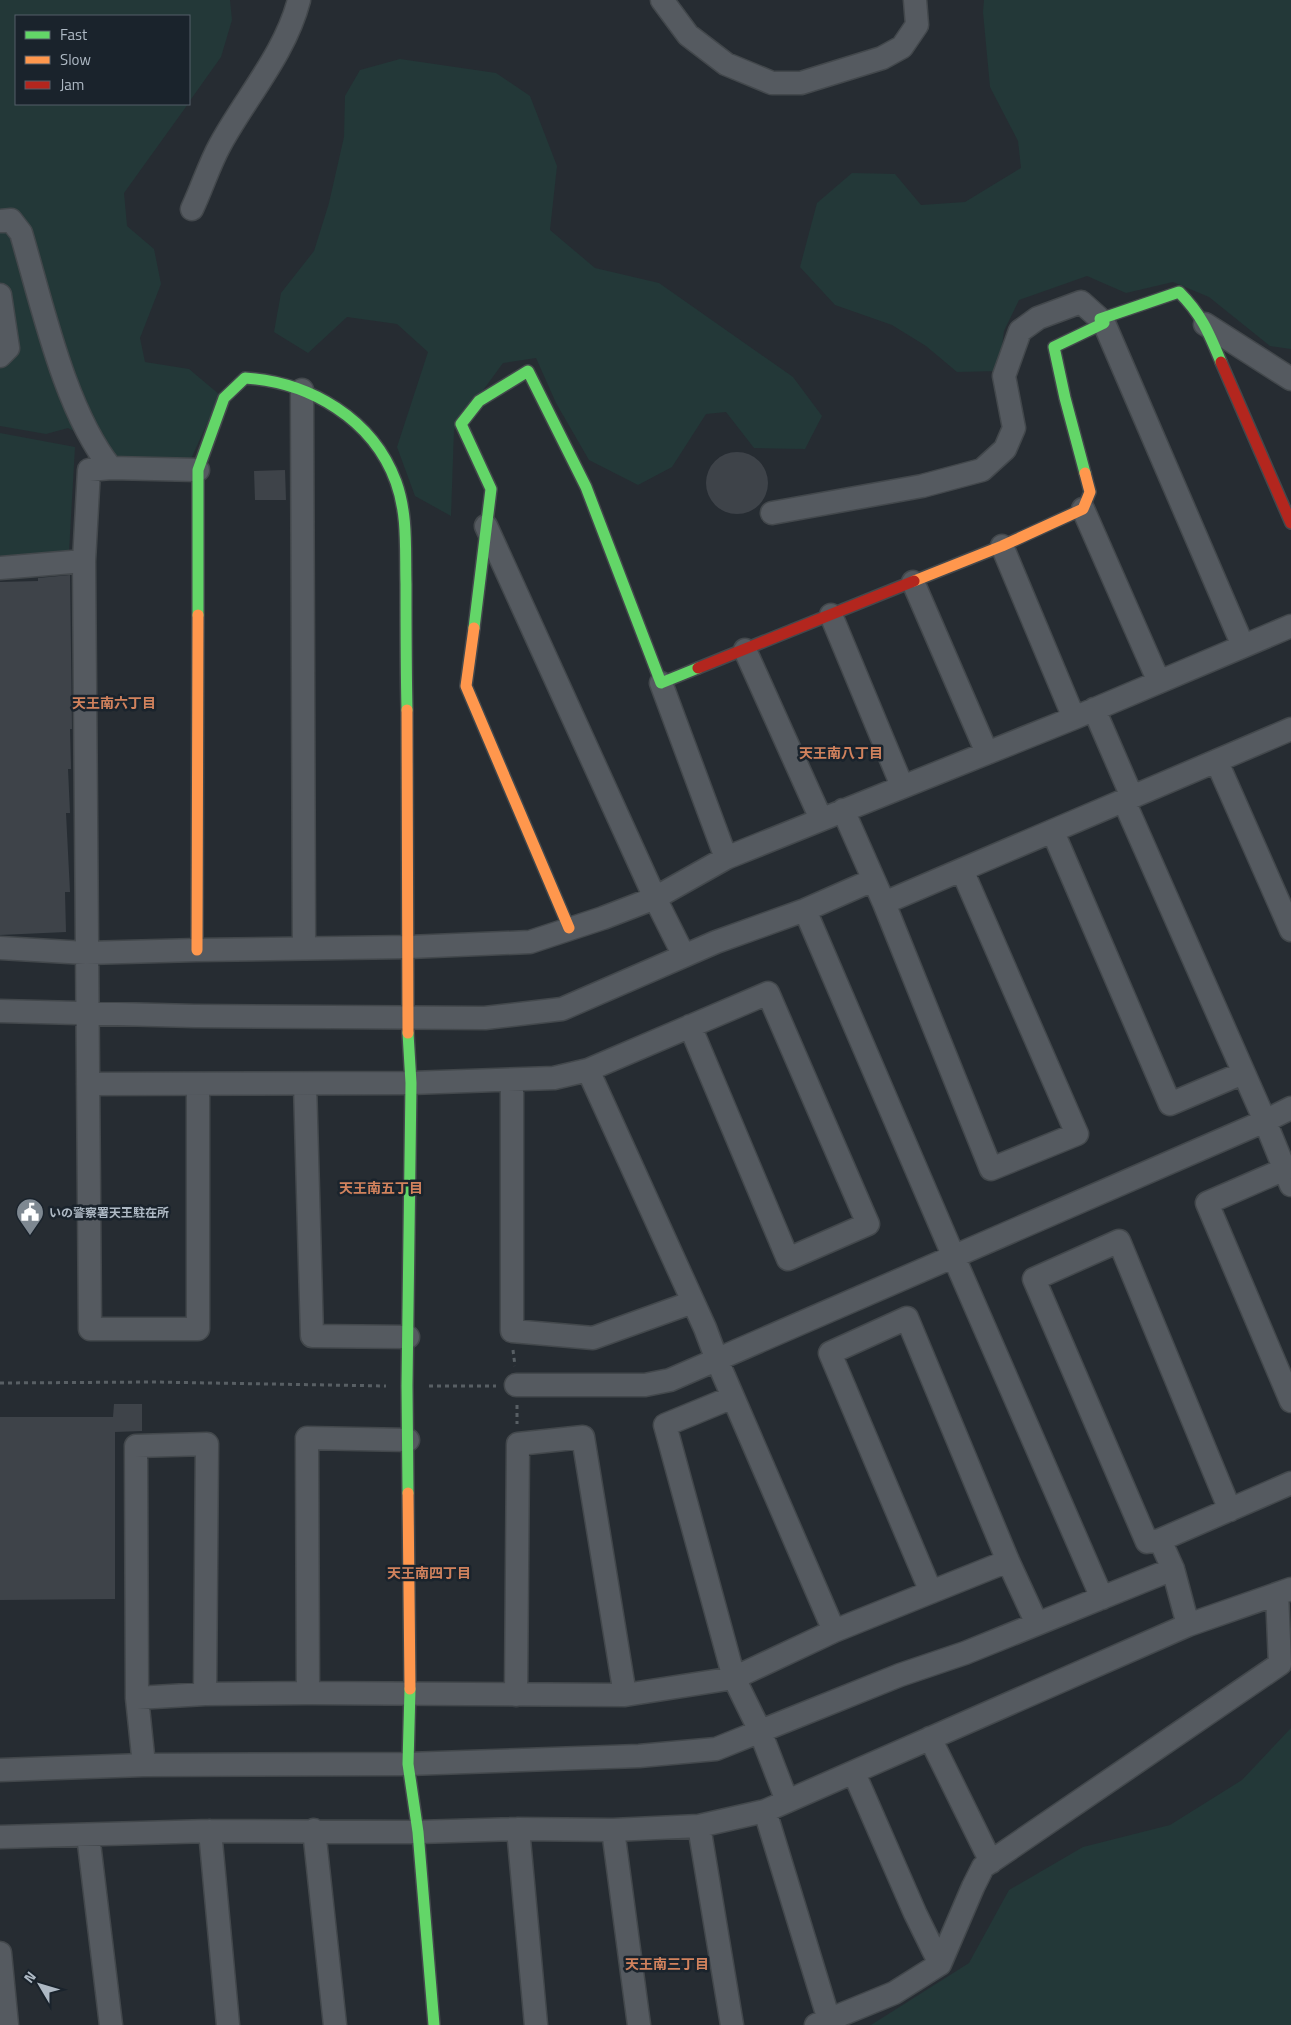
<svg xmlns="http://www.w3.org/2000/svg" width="1291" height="2025" font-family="'Titillium Web','Noto Sans JP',sans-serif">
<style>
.green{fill:#233838}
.building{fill:#3e4349}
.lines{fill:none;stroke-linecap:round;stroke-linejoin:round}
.street-casing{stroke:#43484c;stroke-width:25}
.fast-casing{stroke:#43484c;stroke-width:14}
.slow-casing{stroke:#43484c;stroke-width:14}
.jam-casing{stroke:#43484c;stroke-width:14}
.path{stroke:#585f64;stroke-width:3;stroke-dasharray:4 4;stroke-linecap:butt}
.street{stroke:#555a60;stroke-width:22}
.fast{stroke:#63d668;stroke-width:11}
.slow{stroke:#ff974d;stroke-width:11}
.jam{stroke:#b3261e;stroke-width:11}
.labels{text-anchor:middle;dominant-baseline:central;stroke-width:5;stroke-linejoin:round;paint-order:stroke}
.poi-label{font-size:12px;font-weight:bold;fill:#aeb9c4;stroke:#1a232c;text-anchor:start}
.neighbourhood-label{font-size:14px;font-weight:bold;fill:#d1825d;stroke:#1a232c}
</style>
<rect width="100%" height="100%" fill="#262c32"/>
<path class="green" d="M0,0h230l2,20 -11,37 -32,45v-86h-173v88h172l-64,89 3,33 27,23 7,35 -21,54 5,24 44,7 31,26 -30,66h-74l-12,-15 -36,-18 -22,6 -46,-8z
M984,0h307v349l-21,-3 -61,-49 -36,-15 -47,11 -39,-17 -68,24 -15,31 -5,40 -42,1 -31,-26 -34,-21 -57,-20 -35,-38 17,-64 35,-30 43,1 26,31 44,-3 56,-34 -3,-27 -28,-54 -7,-75z
M400,59l96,14 34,23 27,70 -7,64 45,38 64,15 134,94 29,39 -17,33 -51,-1 -28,-36 -20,2 -34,53 -34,18 -49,-25 -33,-57 -20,-45 -33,5 -49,67 -3,86 -36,-20 -18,-49 31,-95 -31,-28 -50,-7 -39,36 -34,-21 7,-39 33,-42 15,-48 15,-66 1,-41 15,-26z
M0,433l75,14 -6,105 -69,4z
M1291,1728v297h-420l98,-62 40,-73 74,-43 87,-22 72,-45z"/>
<path class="building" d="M706 483a31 31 0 1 1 62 0a31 31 0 1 1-62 0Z
M285,470l1,30h-31l-1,-29z
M70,575l2,154h-2l1,40h-3l2,44h-4l4,79h-5l1,40 -66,3v-353l38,-1v-3z
M114,1404h28v27l-27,1v167l-115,1v-183h113z"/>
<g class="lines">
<g class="street-casing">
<path id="street" d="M662,0l26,35 38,29 46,19h29l81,-25 20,-11 15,-22 -2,-25
M192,209c10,-21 17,-44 28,-64 26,-48 65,-91 79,-145
M0,221l11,-1 10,13c21,71 44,178 90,235
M0,295l8,53 -8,8
M1104,323l139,323
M1205,324l86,55
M302,390l2,558
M1083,509l76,173
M772,513l150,-27 60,-16 23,-21 9,-21 -10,-52 16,-45 18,-13 43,-16 19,17
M486,526l169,372 29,58
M1002,546l72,172
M84,561l6,768h108v-245
M0,568l84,-7 5,-91 22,-2 87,2
M913,582l74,171
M831,615l71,171
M745,650l76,169
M661,683l65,175
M1094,709l38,88
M1217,762l74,168
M1124,801l141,320 26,64
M843,810l41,93 107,266 86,-35 -115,-264
M1053,832l117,272 73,-31
M884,903l407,-174
M805,910c99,230 196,459 297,688
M0,948l86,5 111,-3 212,-3 121,-5 73,-24 52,-20 71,-40 348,-140 217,-92
M0,1011l195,5 290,2 77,-9 154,-67 89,-32 68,-30
M588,1070l117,258 12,32 117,271
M512,1080v251l81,7 100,-36
M88,1084l323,-1 143,-5 34,-8 180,-77 100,231 -80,35 -98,-233
M305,1084l7,252 96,1
M1285,1169l-78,34 84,198
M516,1385h129l25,-5 595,-259 26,-13
M733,1397l-68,28 69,253 26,53 27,70
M1160,1540l-13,2 -113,-263 85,-38 111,269
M931,1592l-101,-239 77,-35 101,243 29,63
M1188,1625l-15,-56 -13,-29 131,-57
M308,1693l-1,-255 101,2
M516,1695l2,-251 65,-7 42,258
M137,1698l68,-4 103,-1 317,2 109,-17 100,-47 174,-70
M930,1738l61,124
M144,1765l-7,-67 -1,-252 71,-2 -2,250
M0,1770l144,-5 264,-1 231,-8 77,-7 184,-74 65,-22 208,-84
M854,1773l61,140 25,51
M765,1811l64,209
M699,1826l33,199
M518,1829l18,196
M314,1830l21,195
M613,1830l26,195
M210,1831l18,194
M88,1835l23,190
M0,1837l210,-6 208,1 100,-3 95,1 86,-4 66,-15 423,-186 103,-36
M0,1953l7,72
M816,2025l78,-32 46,-29 33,-77 10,-20 297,-203 -3,-70"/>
</g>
<g class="fast-casing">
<path id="fast" d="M1085,473l-20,-75 -11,-51 50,-24 -4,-4 79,-27c23,23 30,41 42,70
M198,615v-145l26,-72 21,-20c65,4 128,41 151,104 12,33 9,68 10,102 0,42 0,84 1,126
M474,628l17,-139 -30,-65 18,-23 49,-30 58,116 75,196 37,-15
M408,1033l3,50 -4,303 1,107
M410,1689l-2,75 10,68 16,193"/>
</g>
<g class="slow-casing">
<path id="slow" d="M914,581l88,-35 81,-37 7,-17 -5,-19
M474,628l-8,58 103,242
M407,710l1,323
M197,950l1,-335
M408,1493l2,196"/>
</g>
<g class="jam-casing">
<path id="jam" d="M1221,362l70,161
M698,668l216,-87"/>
</g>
<path class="path" d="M513,1350l2,16
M0,1383l153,-1 233,4
M429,1386h67
M517,1405v19"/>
<use href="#street" class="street"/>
<use href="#fast" class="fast"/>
<use href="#slow" class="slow"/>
<use href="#jam" class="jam"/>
</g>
<defs>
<g id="civic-pin" transform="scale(1.4375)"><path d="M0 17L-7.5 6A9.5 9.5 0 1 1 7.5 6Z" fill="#7e8891" stroke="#1a232c"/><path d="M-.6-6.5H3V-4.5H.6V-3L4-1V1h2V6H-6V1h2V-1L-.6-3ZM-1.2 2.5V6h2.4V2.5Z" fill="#fff"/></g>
</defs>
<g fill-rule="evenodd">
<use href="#civic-pin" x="30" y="1212"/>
</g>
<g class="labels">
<g class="poi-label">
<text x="49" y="1212">いの警察署天王駐在所</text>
</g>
<g class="neighbourhood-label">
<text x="114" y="702">天王南六丁目</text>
<text x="841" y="752">天王南八丁目</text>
<text x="381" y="1187">天王南五丁目</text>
<text x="429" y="1572">天王南四丁目</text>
<text x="667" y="1963">天王南三丁目</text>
</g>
</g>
<rect x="15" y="15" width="175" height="90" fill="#1a232c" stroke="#555f69"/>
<rect x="25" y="31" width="25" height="8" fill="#63d668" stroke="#555f69"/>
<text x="60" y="40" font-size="15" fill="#aeb9c4">Fast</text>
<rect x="25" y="56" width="25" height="8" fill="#ff974d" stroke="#555f69"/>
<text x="60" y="65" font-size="15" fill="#aeb9c4">Slow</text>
<rect x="25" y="81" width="25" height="8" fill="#b3261e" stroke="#555f69"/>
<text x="60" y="90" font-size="15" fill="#aeb9c4">Jam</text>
<g transform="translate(40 1985) rotate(308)" stroke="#1a232c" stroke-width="4" paint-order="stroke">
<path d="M0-4L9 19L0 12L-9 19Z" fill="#aeb9c4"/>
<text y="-8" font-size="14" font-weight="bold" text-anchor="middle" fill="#aeb9c4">N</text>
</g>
</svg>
